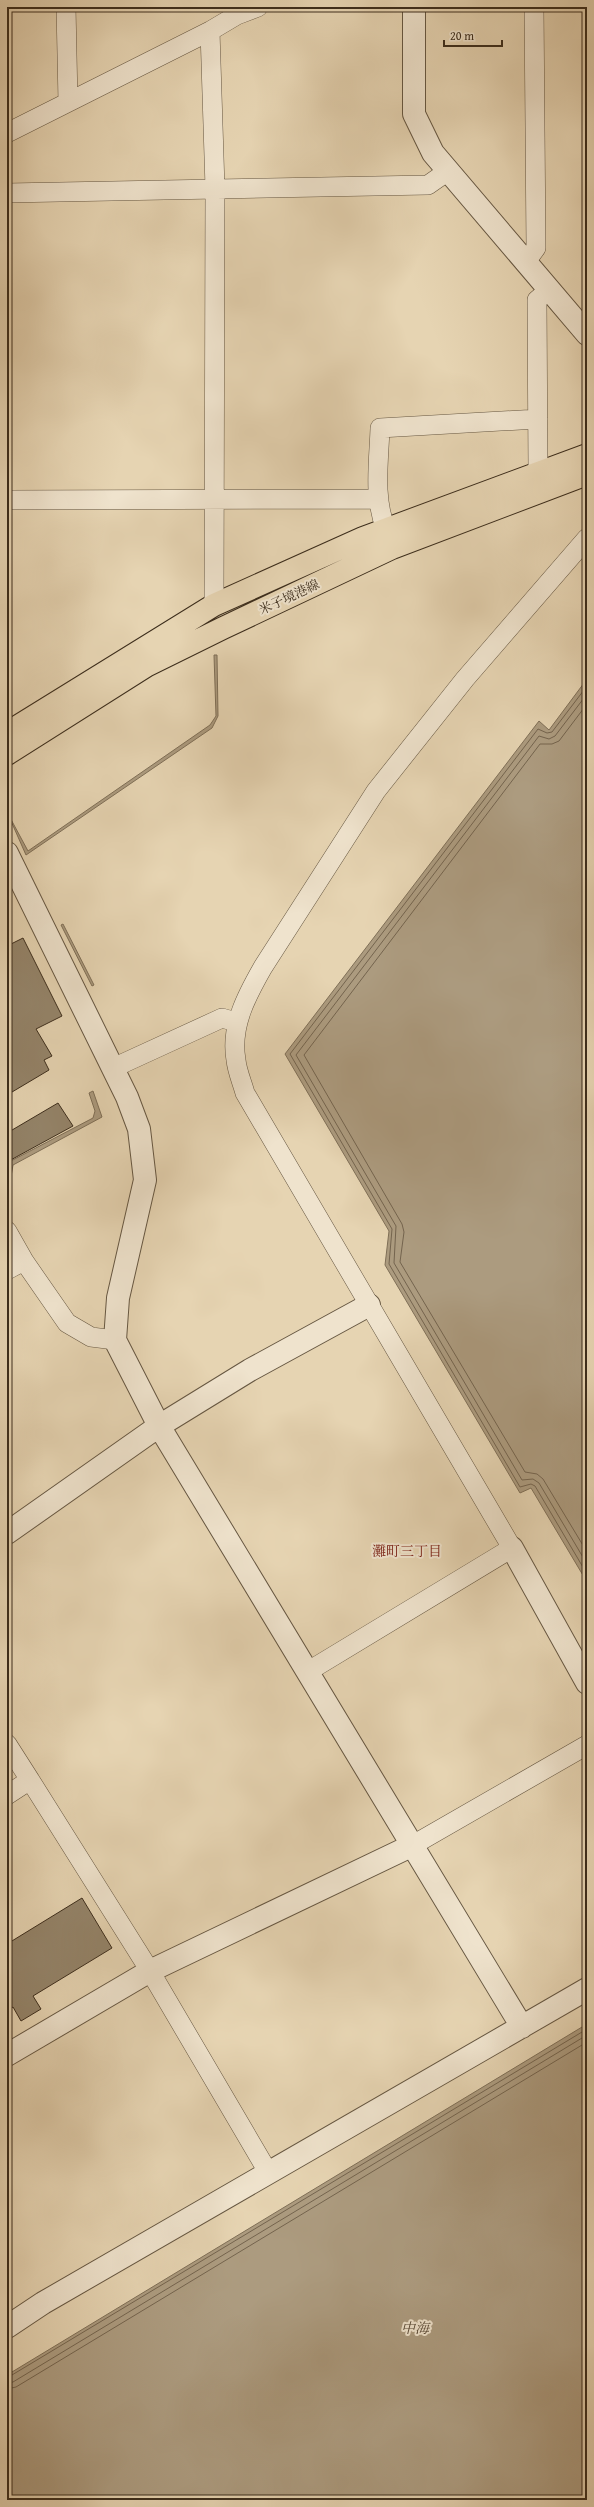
<svg xmlns="http://www.w3.org/2000/svg" width="594" height="2507" font-family="'Gentium Book Plus','Noto Serif JP',serif">
<style>
.water{fill:#ac9b7f;stroke:#7f6f57}
.lines{fill:none;stroke-linecap:round;stroke-linejoin:round}
.shore{stroke:#74644e;stroke-width:1}
.building{fill:#94846a;stroke:#3c2d1c}
.minor-casing{stroke:#665742;stroke-width:20}
.tertiary-casing{stroke:#665742;stroke-width:24}
.primary-casing{stroke:#3c2d1c;stroke-width:24}
.minor{stroke:#efe3cd;stroke-width:19}
.tertiary{stroke:#efe3cd;stroke-width:22}
.primary{stroke:#e6d4b2;stroke-width:22}
.labels{text-anchor:middle;dominant-baseline:central;stroke-width:4;stroke-linejoin:round;paint-order:stroke}
.street-label{font-size:13px;fill:#3c2d1c;stroke:#efe3cd}
.neighbourhood-label{font-size:14px;fill:#7a1f14;stroke:#efe3cd}
.water-label{font-size:14px;font-style:italic;fill:#584835;stroke:#efe3cd}
</style>
<rect width="100%" height="100%" fill="#e6d4b2"/>
<filter id="stains"><feTurbulence type="fractalNoise" baseFrequency=".005" numOctaves="4"/><feColorMatrix values="0 0 0 0 .2 0 0 0 0 .09 0 0 0 0 .02 0 0 0 .5 -.17"/></filter>
<radialGradient id="worn" r=".72"><stop offset=".6" stop-color="#630" stop-opacity="0"/><stop offset="1" stop-color="#630" stop-opacity=".3"/></radialGradient>
<path class="water" d="M214,655h3l1,61 -6,12 -186,127 -19,-43 21,39 182,-126 6,-9z
M587,679v903l-56,-94 -11,5 -135,-228 4,-34 -104,-177 254,-333 10,9z
M63,924l31,61 -2,1 -31,-61z
M93,1091l9,26 -89,48 -6,35 2,-38 84,-44 2,-7 -6,-18z
M587,2024v476h-580v-125z"/>
<g class="lines">
<path class="shore" d="M587,686l-35,46 -5,1 -9,-4 -248,325 102,175 -3,35 131,223 11,-3 4,2 52,88
M587,694l-32,42 -6,3 -10,-3 -243,319 100,171 -2,37 128,217 11,-1 6,4 48,81
M587,704l-28,37 -7,3h-12l-236,311 98,169 2,8 -4,30 125,210 12,2 6,5 44,73
M7,2378l580,-349
M7,2383l6,-1 574,-347
M7,2389l9,-2 571,-345"/>
</g>
<path class="building" d="M23,938l39,78 -26,13 16,27 -8,4 5,10 -42,25v-149z
M58,1103l15,23 -66,36v-29z
M82,1898l30,50 -79,48 8,13 -20,12 -8,-14 -6,4v-67z"/>
<g class="lines">
<g class="minor-casing">
<path id="minor" d="M66,7l2,95
M210,31l5,157 -1,417
M7,133l203,-102 27,-16 21,-8
M7,193l421,-8 20,-14
M525,263l11,-15 -2,-241
M538,472l-1,-172 12,-10
M7,500l372,-1
M386,529c-13,-31 -7,-68 -6,-101l158,-9
M113,1068l109,-50 14,4
M7,1231l17,30 43,62 24,14 24,3
M7,1270l17,-9
M307,1672l205,-124 -267,-455c-3,-11 -8,-22 -9,-33 -6,-34 11,-65 27,-93l113,-176 89,-112 122,-141
M7,1744l23,36 -23,15
M30,1780l120,191 118,201
M413,1845l174,-100"/>
</g>
<g class="tertiary-casing">
<path id="tertiary" d="M414,7v107l19,39 154,181
M7,853l120,244 12,32 6,51 -27,118 -3,42 44,86 363,601
M7,1533l152,-107 91,-56 119,-65
M512,1548l75,135
M7,2055l143,-84 263,-126
M7,2327l36,-24 544,-314"/>
</g>
<g class="primary-casing">
<path id="primary" d="M7,733l207,-128 149,-67 224,-83
M7,754l139,-88 77,-38 169,-80 195,-74"/>
</g>
<use href="#minor" class="minor"/>
<use href="#tertiary" class="tertiary"/>
<use href="#primary" class="primary"/>
</g>
<g class="labels">
<g class="street-label">
<text transform="translate(289 597) rotate(-25)">米子境港線</text>
</g>
<g class="neighbourhood-label">
<text x="407" y="1551">灘町三丁目</text>
</g>
<g class="water-label">
<text x="415" y="2328">中海</text>
</g>
</g>
<rect width="594" height="2507" fill="none" stroke="#e6d4b2" stroke-width="24"/>
<rect x="8" y="8" width="578" height="2491" fill="none" stroke="#3c2d1c" stroke-width="2"/>
<rect x="12" y="12" width="570" height="2483" fill="none" stroke="#3c2d1c"/>
<path d="M444 40v6h58v-6" fill="none" stroke="#3c2d1c" stroke-width="2"/>
<text x="450" y="40" font-size="12" fill="#3c2d1c" stroke="#efe3cd" stroke-width="3" paint-order="stroke">20 m</text>
<rect width="100%" height="100%" filter="url(#stains)"/>
<rect width="100%" height="100%" fill="url(#worn)"/>
</svg>
